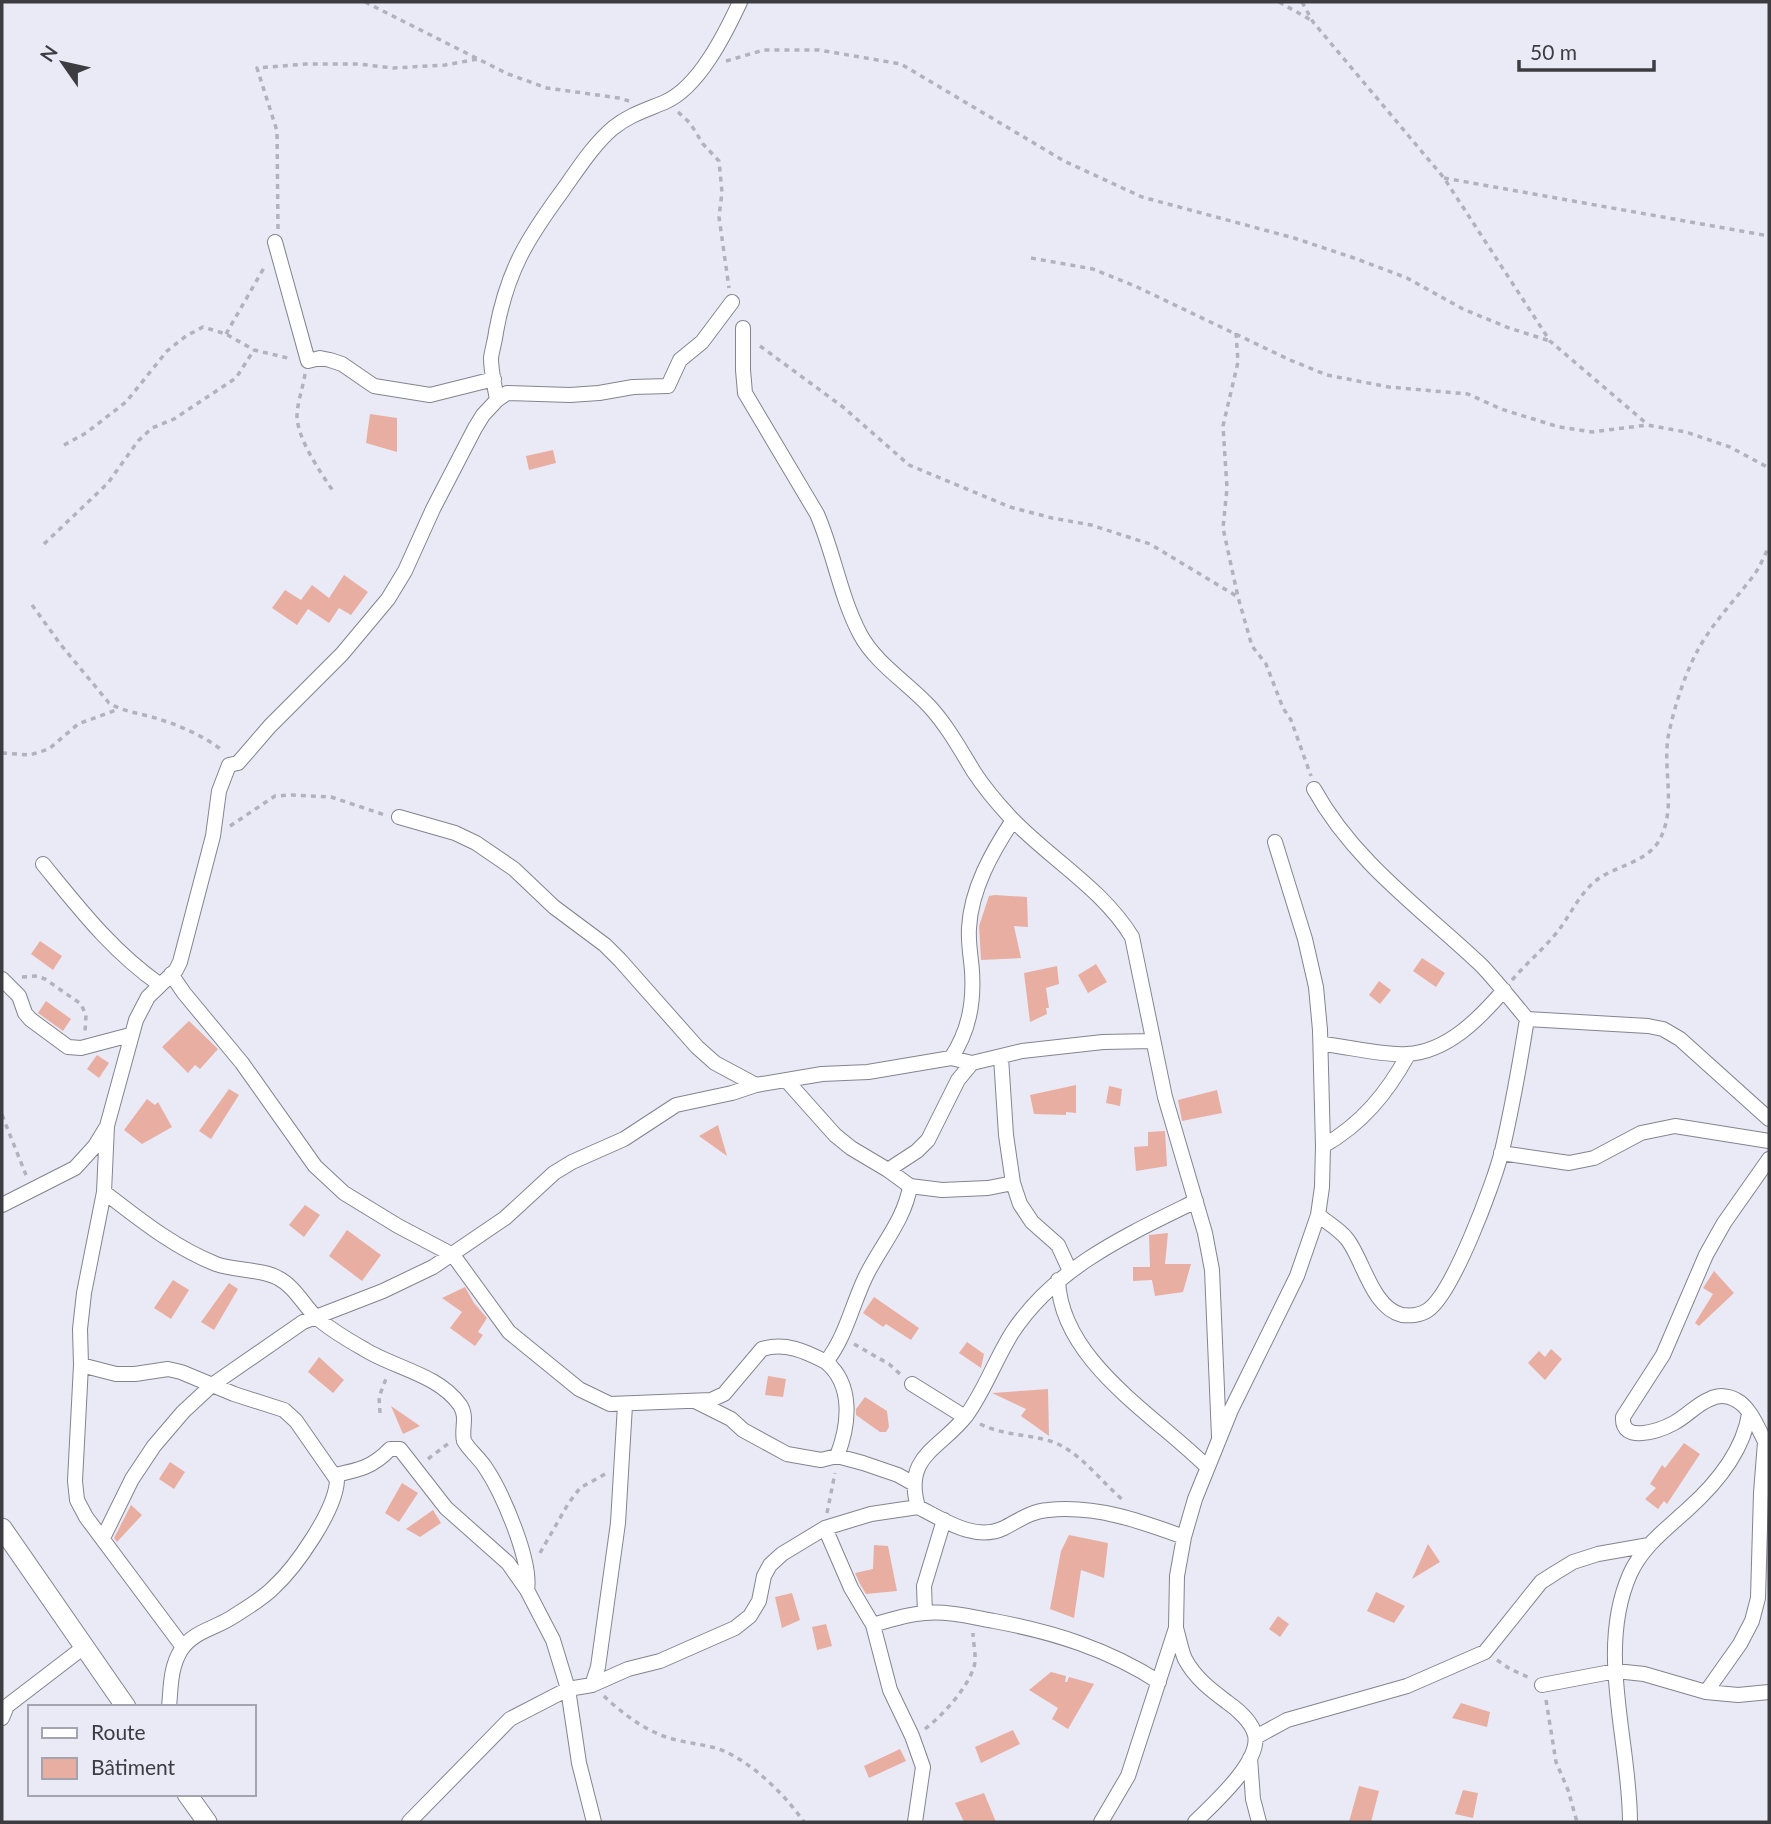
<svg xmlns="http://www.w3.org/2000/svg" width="1771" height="1824" font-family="Lato,sans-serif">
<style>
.building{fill:#e9aea2}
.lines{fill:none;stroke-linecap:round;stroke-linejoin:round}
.minor-casing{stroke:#83848f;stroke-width:16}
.tertiary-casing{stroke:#83848f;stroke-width:21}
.path{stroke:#b1b2bc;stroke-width:3.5;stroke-dasharray:5 5;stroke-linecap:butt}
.minor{stroke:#fff;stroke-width:14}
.tertiary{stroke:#fff;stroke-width:19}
</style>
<rect width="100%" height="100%" fill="#e9eaf6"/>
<path class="building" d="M370,414l27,4v34l-31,-9z
M553,450l3,13 -27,7 -3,-14z
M344,575l24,17 -17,23 -12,-7 -10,15 -21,-14 -11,16 -25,-17 13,-18 16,10 11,-15 17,13z
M995,895l32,2 1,30 -14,-1 7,32 -40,2 -2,-34 10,-30z
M40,941l22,15 -9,14 -22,-16z
M1422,958l23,15 -9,14 -23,-16z
M1096,964l11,18 -19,11 -10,-18z
M1057,966l2,18 -13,4 3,20h-3l1,6 -17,8 -6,-49z
M1379,981l12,9 -11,14 -11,-9z
M46,1001l25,18 -8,12 -25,-18z
M189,1021l29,28 -18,20 -5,-4 -7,8 -26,-26z
M97,1055l12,8 -10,15 -12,-9z
M1076,1085v28l-10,-1v3l-32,-1 -4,-19z
M1109,1086l13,3 -2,17 -14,-3z
M229,1089l10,6 -28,44 -12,-8z
M1217,1090l5,23 -40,8 -4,-21z
M147,1099l8,6 3,-3 14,25 -30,17 -18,-14z
M718,1125l9,31 -28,-20z
M1165,1131l2,35 -31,5 -2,-24 14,-1v-14z
M305,1205l15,10 -16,22 -15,-12z
M347,1230l34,25 -19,26 -33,-25z
M1168,1233l-3,31h26l-8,28 -28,4 -3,-16 -19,1v-14h17l-1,-32z
M1714,1271l20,22 -35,33 -4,-3 18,-29 -10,-6z
M173,1280l16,10 -18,29 -17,-11z
M229,1283l9,6 -24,41 -13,-8z
M465,1287l9,16 13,15 -9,14 5,3 -8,11 -25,-18 12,-16 -20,-14z
M874,1297l45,31 -8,12 -25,-16 -3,3 -20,-14z
M967,1342l17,12 -3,14 -22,-15z
M1551,1349l11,10 -17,21 -17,-17 11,-12 6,6z
M319,1357l25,23 -11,13 -25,-21z
M768,1376l18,3 -3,18 -18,-2z
M1048,1389l1,47 -28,-20 5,-7 -34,-16z
M865,1397l22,14 2,16 -3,5h-6l-24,-17v-6z
M391,1406l29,20 -17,8z
M1684,1443l16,11 -33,50 -3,-3 -6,8 -13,-10 11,-11 -6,-4 12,-19 3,3z
M170,1462l15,10 -11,17 -15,-10z
M402,1483l16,10 -19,29 -14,-9z
M131,1505l11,10 -25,27 -3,-4z
M433,1510l8,13 -21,14 -14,-8z
M1069,1535l39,8 -4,35 -23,-8 -7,48 -24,-9 11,-58z
M1428,1544l12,18 -28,17z
M874,1545l14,1 9,45 -31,3 -6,-10 -5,-11 18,-4z
M1376,1592l29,14 -11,17 -27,-12z
M792,1593l8,27 -18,8 -7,-31z
M1278,1616l11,8 -9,13 -11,-8z
M826,1624l6,22 -15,4 -5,-23z
M1051,1672l15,4 -1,6h2l2,-5 25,7 -26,45 -16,-10 6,-11 -29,-18z
M1461,1703l29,9 -3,15 -35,-9z
M1013,1730l7,14 -39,19 -6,-16z
M900,1749l6,12 -37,17 -5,-12z
M1359,1786l20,5 -8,31h-22z
M1463,1790l15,3 -5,25 -18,-4z
M984,1793l12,29h-32l-9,-19z"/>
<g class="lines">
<g class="minor-casing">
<path id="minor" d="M275,242l33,119 12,-3 10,2 12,4 32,22 56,9 64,-16
M743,328v42l2,23 72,121c17,39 23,82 43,120 16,30 47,48 70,73 18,20 30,42 44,65 11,17 24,32 37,46 39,41 91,70 121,119l33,160 40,136 7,37 7,167
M497,400c-2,-13 -6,-28 -6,-42 1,-8 4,-17 5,-26 11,-61 31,-93 67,-142 15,-21 30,-45 50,-62 16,-13 33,-18 52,-26 34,-15 60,-68 75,-100
M1314,789c40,73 109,121 168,177 16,17 30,35 45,53 -7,44 -15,89 -25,132 -8,32 -49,142 -74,159 -7,5 -18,6 -26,5 -30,-7 -39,-56 -55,-76 -8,-10 -19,-16 -29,-24
M399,817l56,16 21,10 38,26 40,38 51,38 15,15 77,87 18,16 41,22
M43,864c36,44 69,87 116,120
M171,974l13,19 58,70 73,103 29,27 54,33 55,29 56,77 70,57 31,15 101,-4 13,-6 38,-45c23,-7 43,2 64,13
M2,979l17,17 6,17 5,6 38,28 13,1 49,-13
M1527,1019l121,7 15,3 17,10 89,80
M1321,1044c26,2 61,12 86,10 40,-2 72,-35 97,-64
M1001,1057l5,78 7,48 7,21 12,18 26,23 12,26
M951,1058c18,-27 23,-55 21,-87 -1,-14 -4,-28 -3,-43 2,-39 23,-76 44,-108
M786,1080l49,55 16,13 37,22 22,16 32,4 46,-2 25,-5
M1323,1146c39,-22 64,-53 85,-91
M1501,1153l68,10 25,-5 47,-25 34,-7 94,15
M1769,1159l-45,64 -18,32 -43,100 -40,62c-2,27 36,14 51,6 13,-7 23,-19 36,-24 8,-4 18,-4 26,1 16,8 24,34 33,49
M888,1170l29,-19 11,-11 30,-60 14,-17
M104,1192c35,27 71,56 112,72 20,7 47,5 62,14 16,8 25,26 37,38 14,13 33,24 49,33 30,19 74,25 96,56 8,12 1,24 4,36 6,10 15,17 21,26 17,25 47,94 42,123
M2,1205l73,-37 20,-22 11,-18
M1058,1280c3,81 97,135 148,186
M81,1365l35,9h19l33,-5 13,3 53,22 50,16 12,11 41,59c-1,30 -41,87 -64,108 -11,11 -25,19 -39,28 -17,12 -41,15 -53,34 -11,18 -10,37 -12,57
M912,1384l53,33
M697,1402l34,17 12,11 44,24 34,6 16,-4 26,7 35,12 16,9
M837,1456c12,-30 17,-71 -11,-94 20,-26 25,-54 39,-84 14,-30 40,-58 45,-92
M335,1475c24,-5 38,-8 55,-26h10l46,59 62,55 19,27 26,50 15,49 11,74 15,59
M825,1528l26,60 22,37 17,65 22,46 11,31 -8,55
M1184,1537c-44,-16 -88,-32 -136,-27 -17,1 -30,11 -44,18 -29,14 -60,-8 -86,-21 -15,-51 22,-58 48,-91 19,-26 29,-56 46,-83 43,-66 115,-98 184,-132
M103,1538l29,-59 22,-33 29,-34 29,-27 91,-63 80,-31 50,-24 72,-49 49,-45 18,-11 52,-23 52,-34 56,-12 24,-8 66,-11 46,-2 83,-14 21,5 50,-12 81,-9 50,-1
M925,1613l-1,-27 20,-66
M873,1625c16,-5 35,-11 52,-12 23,-2 47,4 69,8 59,11 114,28 165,61
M1176,1628c3,10 5,22 9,31 10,19 26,31 42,43 10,7 25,20 28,33 6,27 -43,70 -60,87
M183,1647l-97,-130 -9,-17 -2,-19 6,-116 -1,-36 4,-36 20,-101 3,-66 29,-106 12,-23 28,-27 4,-8 33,-126 6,-45 10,-26 9,-2 32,-37 72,-72 46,-55 17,-28 28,-62 42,-81 8,-13 14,-15 10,-7 63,2 29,-2 34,-6 35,-1 12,-26 22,-18 30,-40
M592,1685l6,-18 20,-144 7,-118
M1542,1685l74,-14 28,3 62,18 32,3 31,-3
M1706,1692l34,-48 12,-23 6,-23 3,-105 4,-51h3
M2,1718l5,-12 77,-59
M1256,1737l31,-17 120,-34 78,-34 56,-70 14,-9 18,-11 25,-8 51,-9
M1250,1758l3,41 6,23
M409,1822l101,-103 58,-30 24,-4 36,-16 32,-8 75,-33 15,-12 9,-15 5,-25 6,-11 12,-11 43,-26 46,-14 47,-7
M1101,1822l27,-46 48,-148 1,-52 7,-39 11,-38 36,-89 66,-134 21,-61 4,-28 1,-41 -3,-116 -4,-43 -11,-48 -30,-97
M1630,1822c0,-81 -34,-171 0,-248 12,-27 36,-45 57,-64 28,-25 56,-59 62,-96"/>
</g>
<g class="tertiary-casing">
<path id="tertiary" d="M2,1528l124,179
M187,1794l20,28"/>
</g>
<path class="path" d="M365,2l143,72 39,14 72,10 10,3
M1279,2l32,18
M1302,2l11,20 131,156 106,163 96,82
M726,61l38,-11h55l82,14 163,97 78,36 152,41 63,21 50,19 56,31 46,19 41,13
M678,112l12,11 13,21 16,17 3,31 -3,25 10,71
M1444,178l325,58
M278,229l-1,-98 -20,-63 49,-4h52l35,4 52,-3 33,-6
M1031,258l62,11 42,17 155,74 37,15 62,12 79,7 33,15 58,18 33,5 55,-7 39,7 44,15 39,21
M1236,333l2,29 -15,64 4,62 -4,40 15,69 14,49 14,18 17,44 8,12 20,56
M226,334l39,-68
M760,346l83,61 66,58 101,42 42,11 39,7 59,19 88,53
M305,374c-2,14 -8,29 -8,43 1,23 24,56 36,74
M64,445l22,-12 40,-31 41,-51 19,-15 17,-9 23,7 28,16 38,9
M44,544l64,-61 30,-42 14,-13 22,-9 62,-41 18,-28
M32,605l29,40 48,58c13,8 28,10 43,14 24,7 51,18 71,34
M2,753l28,2 19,-6 29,-25 41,-15
M230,826l45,-30 17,-1 39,2 54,18
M22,977l15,-1 8,3 36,25 5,11 -1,17
M1512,980c13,-15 28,-28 41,-43 17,-19 24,-42 45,-58 20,-14 50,-17 62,-40 18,-35 0,-74 10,-111 6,-26 16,-57 29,-80 15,-27 37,-49 55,-73 6,-8 10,-19 15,-28
M2,1115l24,60
M854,1344l35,20 11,10
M380,1413l-1,-16 8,-21
M980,1424c22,11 46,10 70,17 29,9 50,40 73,59
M428,1459l21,-16
M827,1513l8,-40
M540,1553l28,-49 12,-16 27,-15
M1497,1660l13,9 20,9
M604,1696c20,19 45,38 73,44 16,4 32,5 47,11 31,14 61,44 80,71
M1546,1700l10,62 12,28 9,32
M925,1729c19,-15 41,-39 49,-62 3,-10 -1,-24 -1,-34"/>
<use href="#minor" class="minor"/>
<use href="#tertiary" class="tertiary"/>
</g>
<rect width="1771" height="1824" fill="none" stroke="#3c3c41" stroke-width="7"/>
<rect x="28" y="1705" width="228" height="91" fill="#e9eaf6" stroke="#a4a4ae" stroke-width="2"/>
<rect x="42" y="1728" width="35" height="10" fill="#ffffff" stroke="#a4a4ae" stroke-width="2"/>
<text x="91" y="1740" font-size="21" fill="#3c3c41">Route</text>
<rect x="42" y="1758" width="35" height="21" fill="#e9aea2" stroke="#a4a4ae" stroke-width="2"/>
<text x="91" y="1775" font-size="21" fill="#3c3c41">Bâtiment</text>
<g transform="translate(63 63) rotate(304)" stroke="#e9eaf6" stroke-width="5" paint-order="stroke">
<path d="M0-5L12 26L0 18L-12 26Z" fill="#3c3c41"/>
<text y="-10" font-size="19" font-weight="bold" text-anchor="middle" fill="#3c3c41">N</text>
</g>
<path d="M1519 60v10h135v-10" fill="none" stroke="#3c3c41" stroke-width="3.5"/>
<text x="1530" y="60" font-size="21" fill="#3c3c41" stroke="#e9eaf6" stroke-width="5" paint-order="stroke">50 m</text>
</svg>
